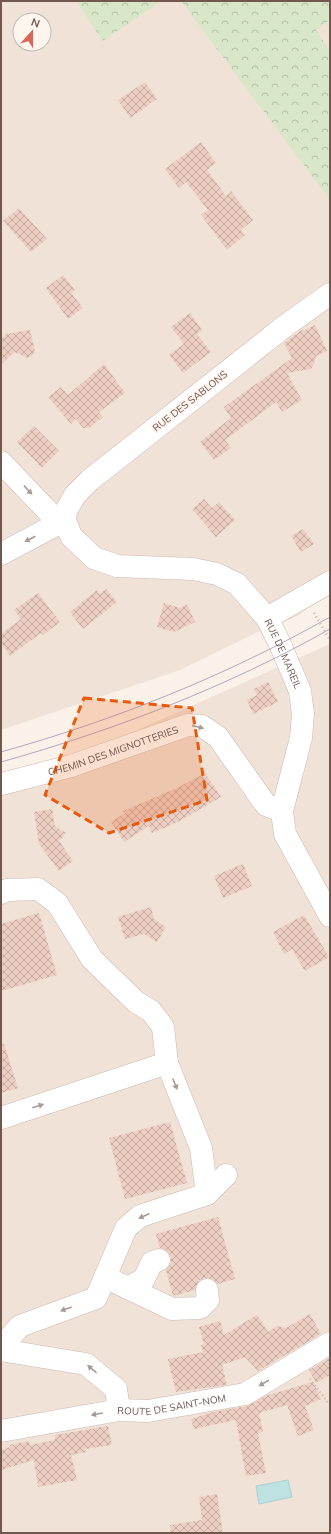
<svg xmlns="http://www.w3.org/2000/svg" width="331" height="1534" font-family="Mulish,sans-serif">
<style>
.residential{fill:#f1e2d7;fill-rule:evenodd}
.forest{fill:url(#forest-crowns)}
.water{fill:#bee1e2;stroke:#a6d1d3}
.building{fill:url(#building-cross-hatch)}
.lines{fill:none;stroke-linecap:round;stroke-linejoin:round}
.minor-casing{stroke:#cbb8af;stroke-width:23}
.path{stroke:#d2b1a6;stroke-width:2.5;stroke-dasharray:1 3;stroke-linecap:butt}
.minor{stroke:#fff;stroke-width:22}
.tram{stroke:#b3a7c3;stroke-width:1}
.oneway{fill:#aa9a95}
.marked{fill:#e8590c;fill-opacity:0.2;stroke:#e8590c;stroke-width:3;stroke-dasharray:8 5;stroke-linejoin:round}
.labels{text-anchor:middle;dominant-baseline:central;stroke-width:3.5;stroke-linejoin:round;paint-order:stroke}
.street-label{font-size:10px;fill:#72574f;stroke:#fdf5ee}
</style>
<defs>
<pattern id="forest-crowns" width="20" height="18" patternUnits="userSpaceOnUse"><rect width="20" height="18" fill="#d8e7c8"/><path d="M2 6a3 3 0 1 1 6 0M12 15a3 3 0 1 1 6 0" fill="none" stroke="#b4bea5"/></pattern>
<pattern id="building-cross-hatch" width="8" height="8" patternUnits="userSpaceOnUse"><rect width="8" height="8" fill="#edcec2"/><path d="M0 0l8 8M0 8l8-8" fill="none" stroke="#c4aaa0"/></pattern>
</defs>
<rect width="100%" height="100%" fill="#faf1e8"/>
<path class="residential" d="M1,1h329v575l-30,39 -42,17 -78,38 -179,60zM20,20h24v24h-24z
M330,644v889h-329v-755l65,-16z"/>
<path class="forest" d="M76,1h85l-58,40z
M181,1h149v19l-14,10 14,21v149z"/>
<path class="water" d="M288,1480l4,17 -33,7 -3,-18z"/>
<path class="building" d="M145,82l12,17 -27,19 -12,-18z
M201,142l15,21 -9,7 19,26 5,-5 22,29 -12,10 4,5 -18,15 -26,-35 7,-5 -22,-28 -7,6 -14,-19z
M19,208l28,31 -16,13 -28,-31z
M63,275l12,15 -4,3 12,15 -15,11 -22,-31z
M190,313l12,17 -5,4 14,18 -28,21 -14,-18 15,-11 -13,-17z
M315,325l12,26 -11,5 -2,8 -3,5 -24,4 15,27 -20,12 -6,-10 -51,38 6,8 -17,12 -14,-18 31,-24 -7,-11 68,-49 -8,-15 19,-14v2z
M30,330l5,21 -3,5 -5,2 -12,-6 -14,12v-25l5,-5z
M104,364l21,29 -26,19 4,5 -14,11h-6l-7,-9 -5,5 -23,-27 13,-10 7,8z
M34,426l25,25 -17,17 -25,-26z
M204,499l8,9 7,-6 16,18 -19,17 -24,-28z
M303,529l11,15 -13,8 -10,-16z
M106,589l11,13 -34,27 -13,-17 27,-22 3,4z
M38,593l22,29 -17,13 -2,-2 -31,23 -9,-13v-9l20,-15 -7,-9z
M164,603l16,5 7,-4 8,18 -21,10 -17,-5z
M268,682l10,20 -25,12 -6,-14 10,-5 -3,-6z
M205,773l16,24 -43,25 -26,11 -3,-7 -25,16 -13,-20 14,-9 -2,-2 54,-23z
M52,809l3,17 11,7 -7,8 14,20 -14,10 -20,-27 -5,-32z
M243,864l9,22 -29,12 -9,-22z
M151,907l3,12 12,8 -9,15 -13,-8 -19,5 -7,-22z
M39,913l18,62 -56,16v-67z
M304,915l25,42 -24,14 -13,-22 -8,5 -11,-22z
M4,1044l14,44 -17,5v-48z
M170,1122l17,61 -62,16 -16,-61z
M218,1217l17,62 -17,5 -6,-5 -7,-1 -6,2 -4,10 -22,6 -7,-26 5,-7v-6l-4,-6 -7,-3 -4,-14z
M310,1314l11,20 -63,37 -13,-14 -23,8 5,20 -51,7 -8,-33 35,-7 -2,-7 3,-1 -5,-17 21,-6 4,14 33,-20 11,17 9,-6 9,2z
M330,1358v17l-14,8 -7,-13z
M313,1382l8,17 -16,7 9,24 -16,6 -11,-31 -28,8 4,19 -5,1 8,40 -20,3 -10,-56 -42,9 -3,-10 22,-7 34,-6 18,-10z
M108,1426l4,19 -27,4 1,3 -15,3 6,25 -39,7 -4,-27 -33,10v-20l9,-3v-2l19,-4 1,4 25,-5v-5z
M217,1494l6,39h-52l-1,-8 32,-5 -3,-23z"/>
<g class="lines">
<g class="minor-casing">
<g id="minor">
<path id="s1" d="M330,294l-45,32 -195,154 -15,15 -9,16 -1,9 6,16 23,22 23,8 76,3 24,5 20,10 30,34 13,26 20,47 3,23 -2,24 -19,73 3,23 45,82"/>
<path d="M1,462l58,61"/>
<path d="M1,554l64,-34"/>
<path d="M267,618l63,-36"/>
<path id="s2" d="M1,784l70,-18 117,-41 14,1 16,11 48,68 16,6"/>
<path d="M1,893l6,-3 31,-1 19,14 35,56 44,43 15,9 12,16 4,36"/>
<path d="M1,1118l166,-55 34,85 6,46"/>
<path d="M105,1277l67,32 28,-1 8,-8 -1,-10"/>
<path d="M128,1288l16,-9 8,-17 7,-2"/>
<path d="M1,1347l19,-21 76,-28 30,-70 14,-12 67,-22 19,-19"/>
<path d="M1,1350l85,14 30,25 3,21"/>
<path id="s3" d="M1,1431l118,-21 29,1 97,-17 85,-51"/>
</g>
</g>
<path class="path" d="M314,613l16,27
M310,1379l20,26"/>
<use href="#minor" class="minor"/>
<path class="tram" d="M1,752c114,-32 225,-76 329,-135
M1,762c114,-32 226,-75 329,-133"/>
</g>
<defs><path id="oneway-solid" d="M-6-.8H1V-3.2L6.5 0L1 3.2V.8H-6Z"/></defs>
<g class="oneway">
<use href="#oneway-solid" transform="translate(28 490) rotate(47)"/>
<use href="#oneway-solid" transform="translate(30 539) rotate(152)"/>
<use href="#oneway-solid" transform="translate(198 727) rotate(14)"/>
<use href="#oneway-solid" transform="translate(175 1084) rotate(68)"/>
<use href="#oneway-solid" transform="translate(38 1106) rotate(-18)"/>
<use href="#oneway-solid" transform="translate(144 1216) rotate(155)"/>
<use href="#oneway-solid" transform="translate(66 1309) rotate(160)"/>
<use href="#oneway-solid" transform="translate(92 1369) rotate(-140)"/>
<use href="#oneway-solid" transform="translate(264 1383) rotate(149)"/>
<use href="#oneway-solid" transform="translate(97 1414) rotate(170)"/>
</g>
<path class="marked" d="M84,698l108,10 15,92 -98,33 -64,-38z"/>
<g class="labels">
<g class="street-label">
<text transform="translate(190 401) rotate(-38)">RUE DES SABLONS</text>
<text stroke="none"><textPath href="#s1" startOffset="633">RUE DE MAREIL</textPath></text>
<text stroke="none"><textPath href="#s2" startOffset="117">CHEMIN DES MIGNOTTERIES</textPath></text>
<text stroke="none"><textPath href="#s3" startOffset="173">ROUTE DE SAINT-NOM</textPath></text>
</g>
</g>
<rect width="331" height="1534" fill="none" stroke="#72574f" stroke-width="4"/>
<g transform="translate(32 32) rotate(21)"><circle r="19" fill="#fdf5ee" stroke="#c5b6ae"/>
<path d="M0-3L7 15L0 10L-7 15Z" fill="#d7675a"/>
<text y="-6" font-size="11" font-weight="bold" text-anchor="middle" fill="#72574f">N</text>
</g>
</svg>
